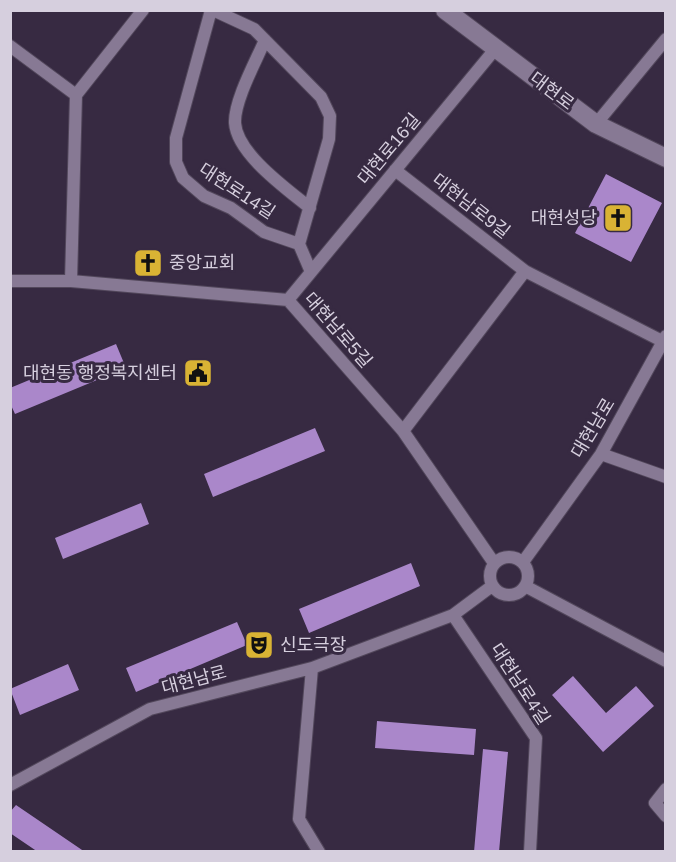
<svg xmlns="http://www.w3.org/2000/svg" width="676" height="862" font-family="Helvetica,'Noto Sans KR',sans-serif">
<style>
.building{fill:#aa87ca}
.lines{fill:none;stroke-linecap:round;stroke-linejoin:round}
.street-casing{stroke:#52475b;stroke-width:14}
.secondary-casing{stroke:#52475b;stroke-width:20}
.street{stroke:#877994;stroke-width:12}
.secondary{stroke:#877994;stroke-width:18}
.labels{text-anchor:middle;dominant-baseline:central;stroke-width:6;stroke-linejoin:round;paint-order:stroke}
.street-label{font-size:18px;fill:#d6cfde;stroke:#372a42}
.poi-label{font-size:18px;fill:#d6cfde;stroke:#372a42;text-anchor:end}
</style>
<rect width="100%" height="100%" fill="#372a42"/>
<path class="building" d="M606,174l56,29 -31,59 -56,-29z
M116,344l10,24 -111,46 -5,-11v-15z
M315,428l10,23 -112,46 -9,-23z
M141,503l8,21 -86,35 -8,-21z
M411,563l9,23 -111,47 -10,-24z
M237,622l10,23 -111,47 -10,-24z
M68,664l11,26 -59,25 -10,-26z
M573,676l33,37 30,-27 18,20 -51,46 -51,-57z
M377,721l99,8 -2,26 -99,-7z
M483,749l25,3 -9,100h-25z
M16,805l69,47h-47l-28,-19v-21z"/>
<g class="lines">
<g class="street-casing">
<path id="street" d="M211,10l-35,128v24l7,16 21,18 27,12 33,24 35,12
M213,10l41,19 67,68 9,19 -1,23 -30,105 12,28
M265,40c-9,21 -31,61 -30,83 2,31 52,66 75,85
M10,46l66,49
M596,124l70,-85
M395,170l130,101 141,72
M10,281h61l217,19 115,131 91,132
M71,281l5,-186 67,-85
M288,300l208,-252
M403,431l122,-160
M601,454l65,23
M490 576a19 19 0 1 1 38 0a19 19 0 1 1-38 0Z
M523,562l78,-108 65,-118
M525,586l141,75
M453,615l83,123 -6,114
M312,668l-13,151 20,33
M10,785l140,-76 162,-41 141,-53 39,-29
M666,789l-11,14 11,13"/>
</g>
<g class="secondary-casing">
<path id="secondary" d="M445,10l151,114 70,34"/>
</g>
<use href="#street" class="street"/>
<use href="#secondary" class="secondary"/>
</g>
<defs>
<g id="church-square" transform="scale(1.5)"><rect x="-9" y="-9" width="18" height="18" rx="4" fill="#d9b334" stroke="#372a42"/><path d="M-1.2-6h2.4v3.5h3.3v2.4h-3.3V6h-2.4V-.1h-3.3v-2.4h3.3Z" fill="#111"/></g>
<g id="civic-square" transform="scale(1.5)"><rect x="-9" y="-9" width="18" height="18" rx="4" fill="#d9b334" stroke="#372a42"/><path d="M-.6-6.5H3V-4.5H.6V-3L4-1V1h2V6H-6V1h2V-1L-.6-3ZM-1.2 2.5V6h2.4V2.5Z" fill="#111"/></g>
<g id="theatre-square" transform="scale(1.5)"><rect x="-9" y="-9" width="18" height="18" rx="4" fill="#d9b334" stroke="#372a42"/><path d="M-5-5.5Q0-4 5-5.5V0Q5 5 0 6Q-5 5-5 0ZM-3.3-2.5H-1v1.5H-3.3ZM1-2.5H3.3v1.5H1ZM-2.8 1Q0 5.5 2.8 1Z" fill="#111"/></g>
</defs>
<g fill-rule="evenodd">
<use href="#church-square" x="618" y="218"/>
<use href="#church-square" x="148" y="263"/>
<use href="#civic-square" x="198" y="373"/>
<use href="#theatre-square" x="259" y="645"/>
</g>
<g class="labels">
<g class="street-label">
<text transform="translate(552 91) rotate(37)">대현로</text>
<text transform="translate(389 149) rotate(-50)">대현로16길</text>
<text transform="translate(237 191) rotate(33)">대현로14길</text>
<text transform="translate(471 206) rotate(38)">대현남로9길</text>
<text transform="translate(338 330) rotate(49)">대현남로5길</text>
<text transform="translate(593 428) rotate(-59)">대현남로</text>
<text transform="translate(194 680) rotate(-15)">대현남로</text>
<text transform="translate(520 684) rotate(57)">대현남로4길</text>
</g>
<g class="poi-label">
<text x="597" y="218">대현성당</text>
<text x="169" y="263" text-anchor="start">중앙교회</text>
<text x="177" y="373">대현동 행정복지센터</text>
<text x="280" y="645" text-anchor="start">신도극장</text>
</g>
</g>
<rect width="676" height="862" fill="none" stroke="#d6cfde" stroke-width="24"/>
</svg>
